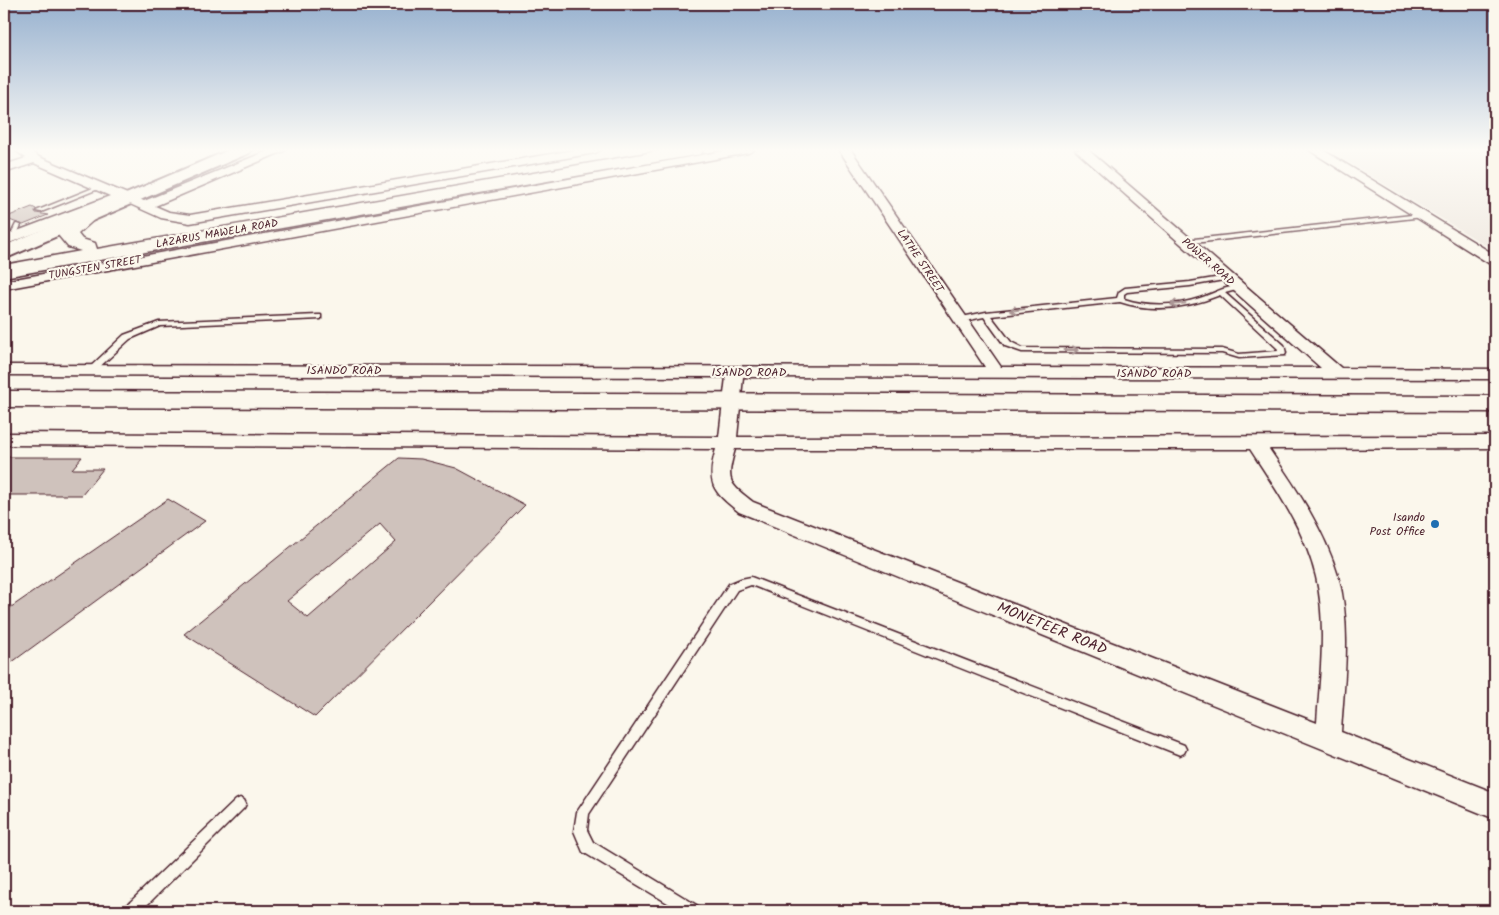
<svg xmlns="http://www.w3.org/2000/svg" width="1499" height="915" font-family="Kalam,sans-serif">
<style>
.built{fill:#eee7de}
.green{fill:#e2d7d0;stroke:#967b7e}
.building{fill:#cfc2bc;stroke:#4a1f2b;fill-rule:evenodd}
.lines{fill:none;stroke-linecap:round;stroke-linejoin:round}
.service-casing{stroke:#4a1f2b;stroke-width:3}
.minor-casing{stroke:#4a1f2b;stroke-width:3}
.secondary-casing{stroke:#4a1f2b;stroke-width:4}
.primary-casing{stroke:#4a1f2b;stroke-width:3}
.service{fill:#fbf7ec;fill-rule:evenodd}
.minor{fill:#fbf7ec;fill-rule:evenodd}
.secondary{fill:#fbf7ec;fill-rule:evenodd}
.primary{fill:#fbf7ec;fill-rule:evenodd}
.oneway{stroke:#ab9695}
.poi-dot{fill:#1f6fb2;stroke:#fbf7ec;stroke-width:2}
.labels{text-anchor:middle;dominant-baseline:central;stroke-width:4.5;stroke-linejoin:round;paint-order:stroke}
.far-street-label{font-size:11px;fill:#4a1f2b;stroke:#fbf7ec}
.street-label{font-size:12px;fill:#4a1f2b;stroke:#fbf7ec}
.poi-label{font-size:12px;fill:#4a1f2b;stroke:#fbf7ec;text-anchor:end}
.near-street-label{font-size:15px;fill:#4a1f2b;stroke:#fbf7ec}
</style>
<rect width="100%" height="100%" fill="#fbf7ec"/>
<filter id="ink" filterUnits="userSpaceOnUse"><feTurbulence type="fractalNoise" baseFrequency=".02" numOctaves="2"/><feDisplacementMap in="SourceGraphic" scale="10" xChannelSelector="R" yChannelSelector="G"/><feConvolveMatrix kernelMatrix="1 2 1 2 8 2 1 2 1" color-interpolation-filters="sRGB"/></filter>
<g filter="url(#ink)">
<path class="built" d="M1328,150h167v101z"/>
<path class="green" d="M254,150h18l-119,49 -8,-2z"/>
<path class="building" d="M32,207l4,2v4l12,2 -25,10 -19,-7z
M4,457h78l-10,12h31l-21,26h-78z
M399,458l22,1 35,9 69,37 -210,212 -131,-83zM380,524l16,18 -88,76 -21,-17z
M168,499l37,22 -201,147v-56z"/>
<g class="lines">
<g class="service-casing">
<path id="service" d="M98,186l5,1 -62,25 -5,-1z
M1421,214l2,1v2l-238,27 -3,-2 3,-2z
M16,224l5,1 -3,7 3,3 -1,1h-4l-4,-4z
M1227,276l2,1v2l-39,7 -63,6 -3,2v5c24,8 52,7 76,-1 13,-4 26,-13 40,-11v2l-15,4 59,52 2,8 -1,2 -46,3 -17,-5 -200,-1 -17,-6 -21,-29 -24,5 -4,-2 1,-2 29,-6 131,-14 2,-6 6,-4 65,-6zM1220,295l57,53 1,3 -39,3 -17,-5 -199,-1 -12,-6 -20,-26 129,-14c33,11 68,6 100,-7z
M318,315h3v4l-161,7 -30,13 -35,32h-3l-4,-2 36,-34 35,-13z
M751,577l433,168 2,4 -2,4 -4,2 -429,-170 -14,5 -148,224 -2,16 6,12 105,64 2,5h-19l-98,-59 -9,-21 3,-19 152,-228 12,-5z
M240,798l4,2 2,4 -2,4 -103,103h-17l2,-5 110,-106z"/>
</g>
<g class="minor-casing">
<path id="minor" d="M15,150h14l10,7 105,44 126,-51h16l-131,56 14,6 21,3 384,-65h27l-6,3 -405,70 -29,-5 -40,-18 -117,45v-9l106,-40 -76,-33 -30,10v-8l22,-7z
M729,150h25l-6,3 -744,136v-8z
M839,150h12l150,217 320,1 -246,-218h13l253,218 154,1v10l-752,-2 -6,60 758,-1v12l-226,1c27,39 55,80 69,127 14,49 6,106 3,156l154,61v26l-756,-307c-27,-21 -33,-29 -23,-63l-712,-4v-12l715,4 7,-60 -722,-2v-10l981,2zM735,449h515c26,40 55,81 66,128 11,47 4,98 1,146l-564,-221c-25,-19 -27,-21 -18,-53z
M1309,150h14l172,105v10l-5,-1z"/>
</g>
<g class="secondary-casing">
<path id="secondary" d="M229,150h22l-2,3 -245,106v-13z"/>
</g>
<g class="primary-casing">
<path id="primary" d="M665,150h38l-2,4 -6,1 -691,122v-12l77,-14 -13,-4 -10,-12c8,-12 20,-26 36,-22l3,4 -19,17 4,5 13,4 2,6z
M4,391l1491,5v16l-1491,-5z"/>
</g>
<use href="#service" class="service"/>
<use href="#minor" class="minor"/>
<use href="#secondary" class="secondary"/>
<use href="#primary" class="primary"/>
</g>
<defs><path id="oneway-shaft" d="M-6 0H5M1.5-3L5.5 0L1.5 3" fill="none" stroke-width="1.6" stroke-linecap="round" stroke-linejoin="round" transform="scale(1.25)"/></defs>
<g class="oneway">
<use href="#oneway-shaft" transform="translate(1178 304) rotate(174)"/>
<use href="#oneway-shaft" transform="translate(1017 310) rotate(173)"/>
<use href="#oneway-shaft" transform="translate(1071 350)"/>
</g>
</g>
<linearGradient id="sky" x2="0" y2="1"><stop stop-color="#97b1cf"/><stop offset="0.54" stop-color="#fdfbf6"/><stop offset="1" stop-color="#fdfbf6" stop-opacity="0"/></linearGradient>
<rect width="1499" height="278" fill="url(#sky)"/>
<circle class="poi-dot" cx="1435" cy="524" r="5"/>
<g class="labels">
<g class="far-street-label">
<text transform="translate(217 234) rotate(-10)">LAZARUS MAWELA ROAD</text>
<text transform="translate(920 261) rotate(56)">LATHE STREET</text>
<text transform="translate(1208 262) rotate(41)">POWER ROAD</text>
<text transform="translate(95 268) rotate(-10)">TUNGSTEN STREET</text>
</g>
<g class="street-label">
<text x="344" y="370">ISANDO ROAD</text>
<text x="749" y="372">ISANDO ROAD</text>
<text x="1154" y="373">ISANDO ROAD</text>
</g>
<g class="poi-label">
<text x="1425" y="517">Isando<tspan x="1425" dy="14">Post Office</tspan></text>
</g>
<g class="near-street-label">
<text transform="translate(1052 629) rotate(22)">MONETEER ROAD</text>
</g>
</g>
<rect width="1499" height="915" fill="none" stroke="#fbf7ec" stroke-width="20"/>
<rect x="10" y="10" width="1479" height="895" fill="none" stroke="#4a1f2b" stroke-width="2" filter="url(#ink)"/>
</svg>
